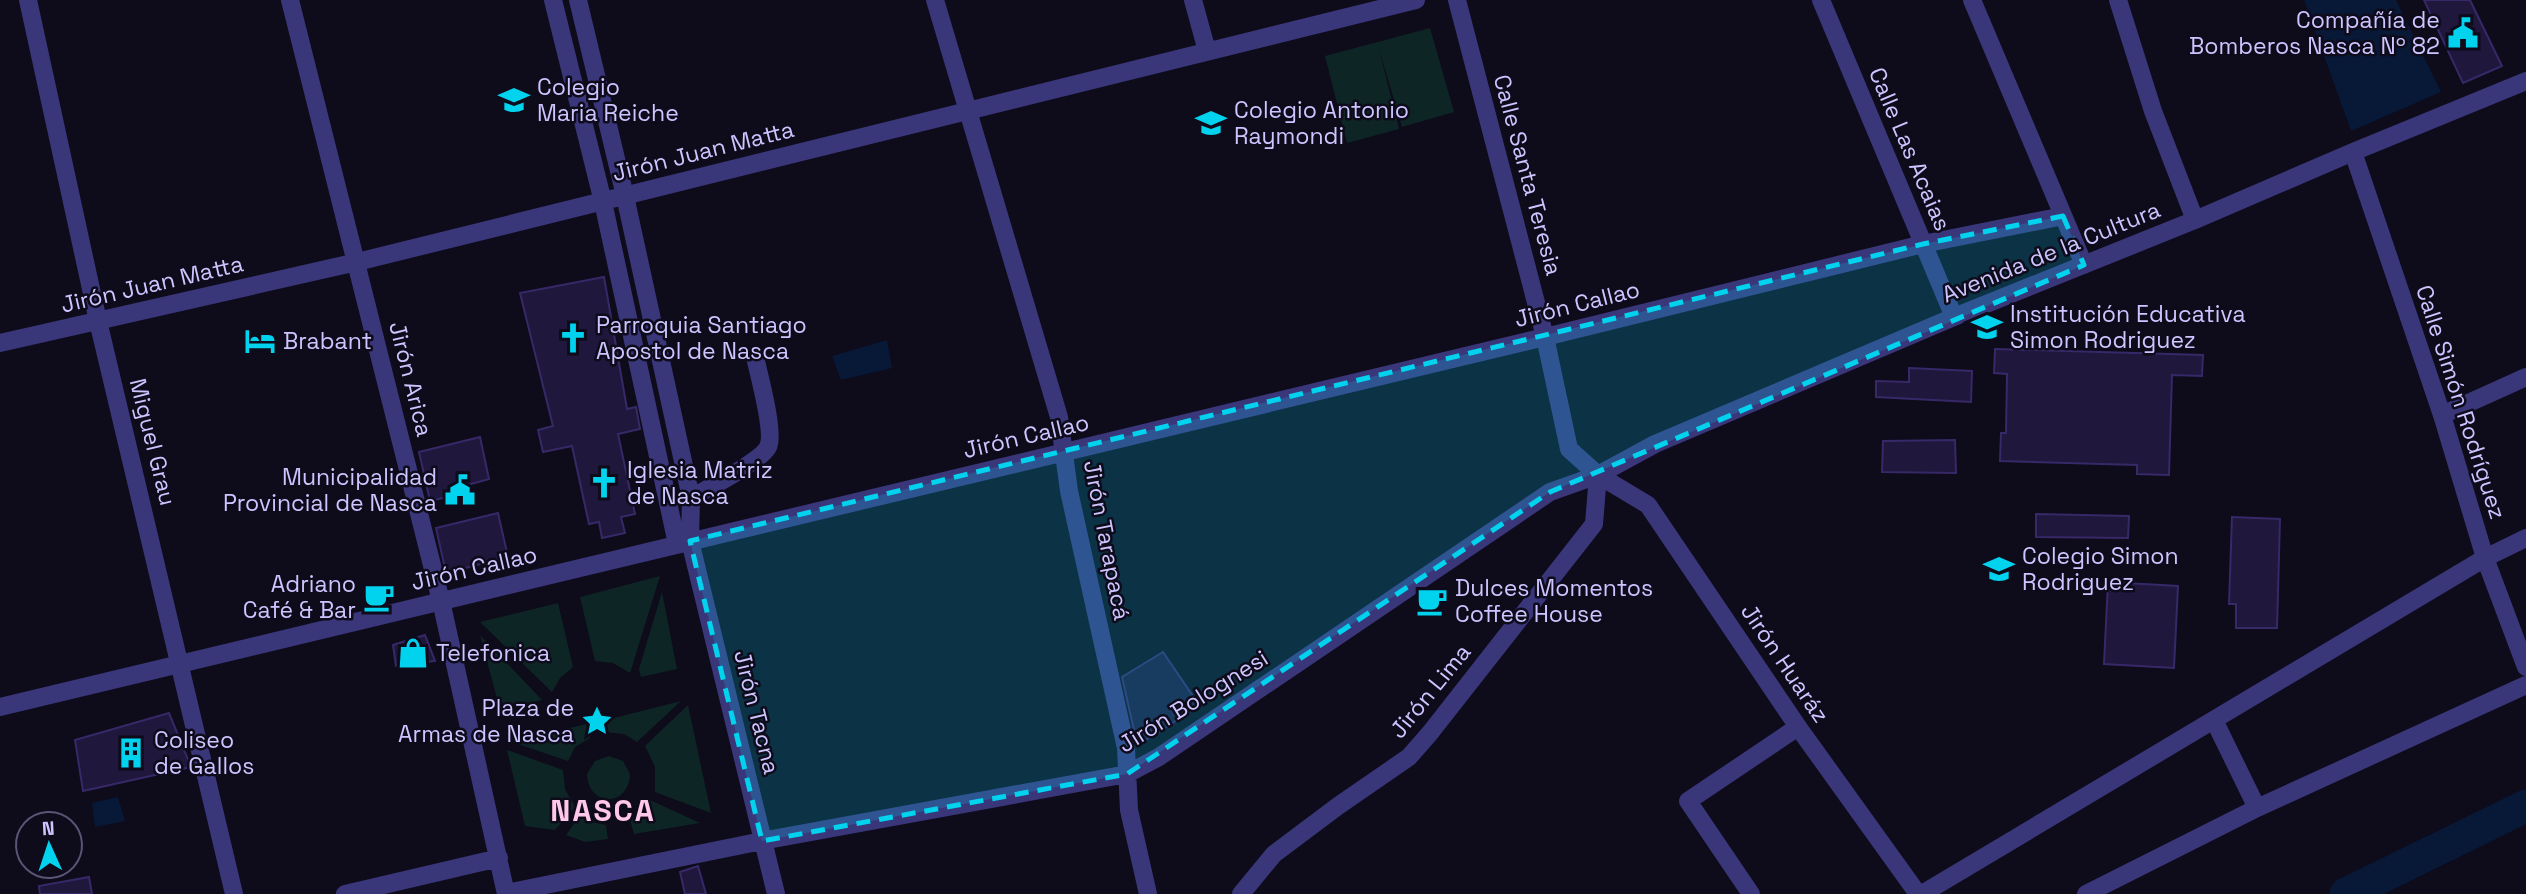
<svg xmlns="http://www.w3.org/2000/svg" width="2526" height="894" font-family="'Space Grotesk',sans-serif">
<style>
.green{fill:#0e2525}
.water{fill:#081837}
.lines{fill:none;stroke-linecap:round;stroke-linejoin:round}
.river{stroke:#081837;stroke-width:33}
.building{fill:#1f173c;stroke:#372968;stroke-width:2}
.minor{stroke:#3a367a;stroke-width:18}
.marked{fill:#01d3ef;fill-opacity:0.2;stroke:#01d3ef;stroke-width:5;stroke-dasharray:14 9;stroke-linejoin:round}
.labels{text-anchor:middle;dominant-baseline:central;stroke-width:5;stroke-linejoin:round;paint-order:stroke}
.poi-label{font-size:23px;fill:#cdc5ff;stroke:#0e0b1b;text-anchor:start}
.street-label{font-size:23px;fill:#cdc5ff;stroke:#0e0b1b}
.district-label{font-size:30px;font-weight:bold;letter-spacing:2px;fill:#ffc7ea;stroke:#0e0b1b}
</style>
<rect width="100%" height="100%" fill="#0e0b1b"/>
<path class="green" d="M1430,28l24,84 -52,15 -23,-78 20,80 -52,14 -22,-87z
M660,576l-30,97 -17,-10 -18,-2 -15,-64z
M662,592l15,77 -36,8 -2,-8z
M558,603l15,64 -13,11 -8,14 -72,-70z
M480,635l62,65 -42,10z
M681,701l-44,41 -13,-8 -19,-2 -3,-11z
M688,705l23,108 -56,-21v-25l-10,-21z
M586,724l4,14 -15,9 -7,14 -56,-19z
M507,750l56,20 2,19 10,18 -20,23 -30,-4z
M609,756l14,5 7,13c-1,34 -42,33 -43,0l8,-13z
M650,800l50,23 -66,11 -4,-14 13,-9z
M581,814l11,8 14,3 2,14 -23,3 -19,-7z"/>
<path class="water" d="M2304,0h92l45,92 -90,39z
M887,340l5,28 -51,12 -9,-24z
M118,797l7,24 -30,6 -3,-24z"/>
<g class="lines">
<path class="river" d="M2346,894l180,-88"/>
</g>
<path class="building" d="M2424,0h46l32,66 -39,17z
M604,277l23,132 9,-2 4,22 -22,5 17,80 -14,3 4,16 -23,5 -3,-16 -10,2 -17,-78 -29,6 -5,-22 15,-4 -33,-133z
M1995,349l208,6 -1,21 -30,-1 -3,100 -32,-1v-9l-137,-4 1,-28h5l1,-59 -13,-1z
M1909,368l63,3 -1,31 -95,-5v-16l33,1z
M480,437l9,42 -36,10 2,6 -25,6 -11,-49z
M1955,440l1,33 -74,-1 1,-31z
M498,513l10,44 -62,16 -10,-45z
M2036,514l93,2 -1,22 -92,-1z
M2232,517l48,2 -3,109h-41v-24h-7z
M2108,582l70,4 -4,82 -70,-4z
M425,635l10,26 -39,5 -3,-21z
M1163,652l36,53 -44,30 -18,9 -15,-67z
M169,713l22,54 -108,24 -8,-51z
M698,866l8,28h-21l-5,-22z
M89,877l3,17h-52l-1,-8z"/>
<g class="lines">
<path class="minor" d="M28,0l70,321 136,573
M290,0l151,601 65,293
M553,0l50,202 74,342
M578,0l47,196 66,302 -1,43 86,353
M935,0l124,417 10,74 57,257 3,62 19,84
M1193,0l14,51
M1457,0l88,337 24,112 29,26 50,30 150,222 120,167
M1821,0l133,317
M1972,0l112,265
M2118,0l35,111 42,109
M2353,152l89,263 43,143 41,109
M0,343l357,-81 1059,-262
M2442,415l84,-38
M691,498c16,-9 70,-37 77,-51 7,-14 -9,-72 -13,-90
M0,707l1545,-370 378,-93 140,-28
M2214,720l43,88
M506,893l256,-52 365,-67 32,-17 391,-265 48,-17 57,-31 299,-127 241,-97 158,-68 173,-71
M345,894l154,-36
M1241,894l33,-40 64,-48 71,-49 21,-24 164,-209 4,-49
M1751,894l-63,-93 110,-74
M1922,894l563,-336 41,-20
M2086,894l171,-86 269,-123"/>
</g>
<path class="marked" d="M2063,216l21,49 -534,227 -423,282 -365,67 -72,-300 1233,-297z"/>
<defs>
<g id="civic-bare" transform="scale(2.415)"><path d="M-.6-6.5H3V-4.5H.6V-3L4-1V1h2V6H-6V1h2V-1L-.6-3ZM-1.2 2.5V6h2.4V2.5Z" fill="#01d3ef" stroke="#0e0b1b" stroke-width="2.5" paint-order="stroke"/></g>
<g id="school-bare" transform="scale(2.415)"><path d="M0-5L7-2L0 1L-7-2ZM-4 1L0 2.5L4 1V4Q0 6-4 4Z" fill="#01d3ef" stroke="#0e0b1b" stroke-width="2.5" paint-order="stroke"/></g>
<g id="church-bare" transform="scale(2.415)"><path d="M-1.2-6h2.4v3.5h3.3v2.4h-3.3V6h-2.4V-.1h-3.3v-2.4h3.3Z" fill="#01d3ef" stroke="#0e0b1b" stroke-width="2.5" paint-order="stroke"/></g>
<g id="hotel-bare" transform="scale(2.415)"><path d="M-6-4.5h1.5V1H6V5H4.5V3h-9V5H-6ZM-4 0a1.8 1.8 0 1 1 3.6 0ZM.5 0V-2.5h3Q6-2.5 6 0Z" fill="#01d3ef" stroke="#0e0b1b" stroke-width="2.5" paint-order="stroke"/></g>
<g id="cafe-bare" transform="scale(2.415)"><path d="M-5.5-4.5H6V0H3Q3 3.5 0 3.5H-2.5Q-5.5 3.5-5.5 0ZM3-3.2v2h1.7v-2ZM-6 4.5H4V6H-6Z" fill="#01d3ef" stroke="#0e0b1b" stroke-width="2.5" paint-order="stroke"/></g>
<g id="shop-bare" transform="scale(2.415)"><path d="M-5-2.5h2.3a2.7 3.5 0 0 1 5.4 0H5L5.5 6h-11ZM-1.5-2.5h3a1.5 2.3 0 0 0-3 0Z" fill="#01d3ef" stroke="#0e0b1b" stroke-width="2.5" paint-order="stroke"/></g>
<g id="sight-bare" transform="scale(2.415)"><path d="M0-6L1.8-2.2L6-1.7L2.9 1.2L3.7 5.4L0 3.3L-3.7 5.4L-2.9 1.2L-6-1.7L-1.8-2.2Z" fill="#01d3ef" stroke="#0e0b1b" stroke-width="2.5" paint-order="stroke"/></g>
<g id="building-bare" transform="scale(2.415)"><path d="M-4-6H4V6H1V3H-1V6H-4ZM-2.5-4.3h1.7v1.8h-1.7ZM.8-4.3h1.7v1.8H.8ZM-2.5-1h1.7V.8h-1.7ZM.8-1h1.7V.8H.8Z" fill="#01d3ef" stroke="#0e0b1b" stroke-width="2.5" paint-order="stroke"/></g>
</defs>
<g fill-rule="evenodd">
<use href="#civic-bare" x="2463" y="33"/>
<use href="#school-bare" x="514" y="100"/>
<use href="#school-bare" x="1211" y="123"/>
<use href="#school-bare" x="1987" y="327"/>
<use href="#church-bare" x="573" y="338"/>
<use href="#hotel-bare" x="260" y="341"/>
<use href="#church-bare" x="604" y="483"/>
<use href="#civic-bare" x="460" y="490"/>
<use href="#school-bare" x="1999" y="569"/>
<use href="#cafe-bare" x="379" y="597"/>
<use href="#cafe-bare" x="1432" y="601"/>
<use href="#shop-bare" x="413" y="653"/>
<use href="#sight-bare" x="597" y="721"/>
<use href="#building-bare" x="131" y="753"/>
</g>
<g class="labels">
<g class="poi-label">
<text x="2440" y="20" text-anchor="end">Compañía de<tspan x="2440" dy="26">Bomberos Nasca Nº 82</tspan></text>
<text x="537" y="87">Colegio<tspan x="537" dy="26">Maria Reiche</tspan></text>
<text x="1234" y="110">Colegio Antonio<tspan x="1234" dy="26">Raymondi</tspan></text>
<text x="2010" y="314">Institución Educativa<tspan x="2010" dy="26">Simon Rodriguez</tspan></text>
<text x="596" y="325">Parroquia Santiago<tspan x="596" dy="26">Apostol de Nasca</tspan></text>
<text x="283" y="341">Brabant</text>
<text x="627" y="470">Iglesia Matriz<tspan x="627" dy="26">de Nasca</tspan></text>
<text x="437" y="477" text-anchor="end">Municipalidad<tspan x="437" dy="26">Provincial de Nasca</tspan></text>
<text x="2022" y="556">Colegio Simon<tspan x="2022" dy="26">Rodriguez</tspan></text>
<text x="356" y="584" text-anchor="end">Adriano<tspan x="356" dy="26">Café &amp; Bar</tspan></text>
<text x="1455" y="588">Dulces Momentos<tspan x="1455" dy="26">Coffee House</tspan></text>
<text x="436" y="653">Telefonica</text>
<text x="574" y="708" text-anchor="end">Plaza de<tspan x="574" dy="26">Armas de Nasca</tspan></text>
<text x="154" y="740">Coliseo<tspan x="154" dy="26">de Gallos</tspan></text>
</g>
<g class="street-label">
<text transform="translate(1910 149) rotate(67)">Calle Las Acaias</text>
<text transform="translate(703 151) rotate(-14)">Jirón Juan Matta</text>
<text transform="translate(1528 175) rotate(75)">Calle Santa Teresia</text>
<text transform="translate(2051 252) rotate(-22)">Avenida de la Cultura</text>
<text transform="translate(152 284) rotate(-13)">Jirón Juan Matta</text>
<text transform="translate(1577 304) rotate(-14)">Jirón Callao</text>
<text transform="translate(411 379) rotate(76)">Jirón Arica</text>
<text transform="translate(2461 402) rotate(72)">Calle Simón Rodríguez</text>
<text transform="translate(1026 436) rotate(-13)">Jirón Callao</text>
<text transform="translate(153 442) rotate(76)">Miguel Grau</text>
<text transform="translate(1107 540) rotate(79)">Jirón Tarapacá</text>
<text transform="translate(474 568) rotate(-13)">Jirón Callao</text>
<text transform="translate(1785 663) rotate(56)">Jirón Huaráz</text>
<text transform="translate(1430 691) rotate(-51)">Jirón Lima</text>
<text transform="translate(1193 701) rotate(-32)">Jirón Bolognesi</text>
<text transform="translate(757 712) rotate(76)">Jirón Tacna</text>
</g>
<g class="district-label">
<text x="603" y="810">NASCA</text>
</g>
</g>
<g transform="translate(49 845) rotate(357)"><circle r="33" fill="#0e0b1b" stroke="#5a5576" stroke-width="2"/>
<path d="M0-5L12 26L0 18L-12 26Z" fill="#01d3ef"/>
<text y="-10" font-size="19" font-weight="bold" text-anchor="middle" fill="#cdc5ff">N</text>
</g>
</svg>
